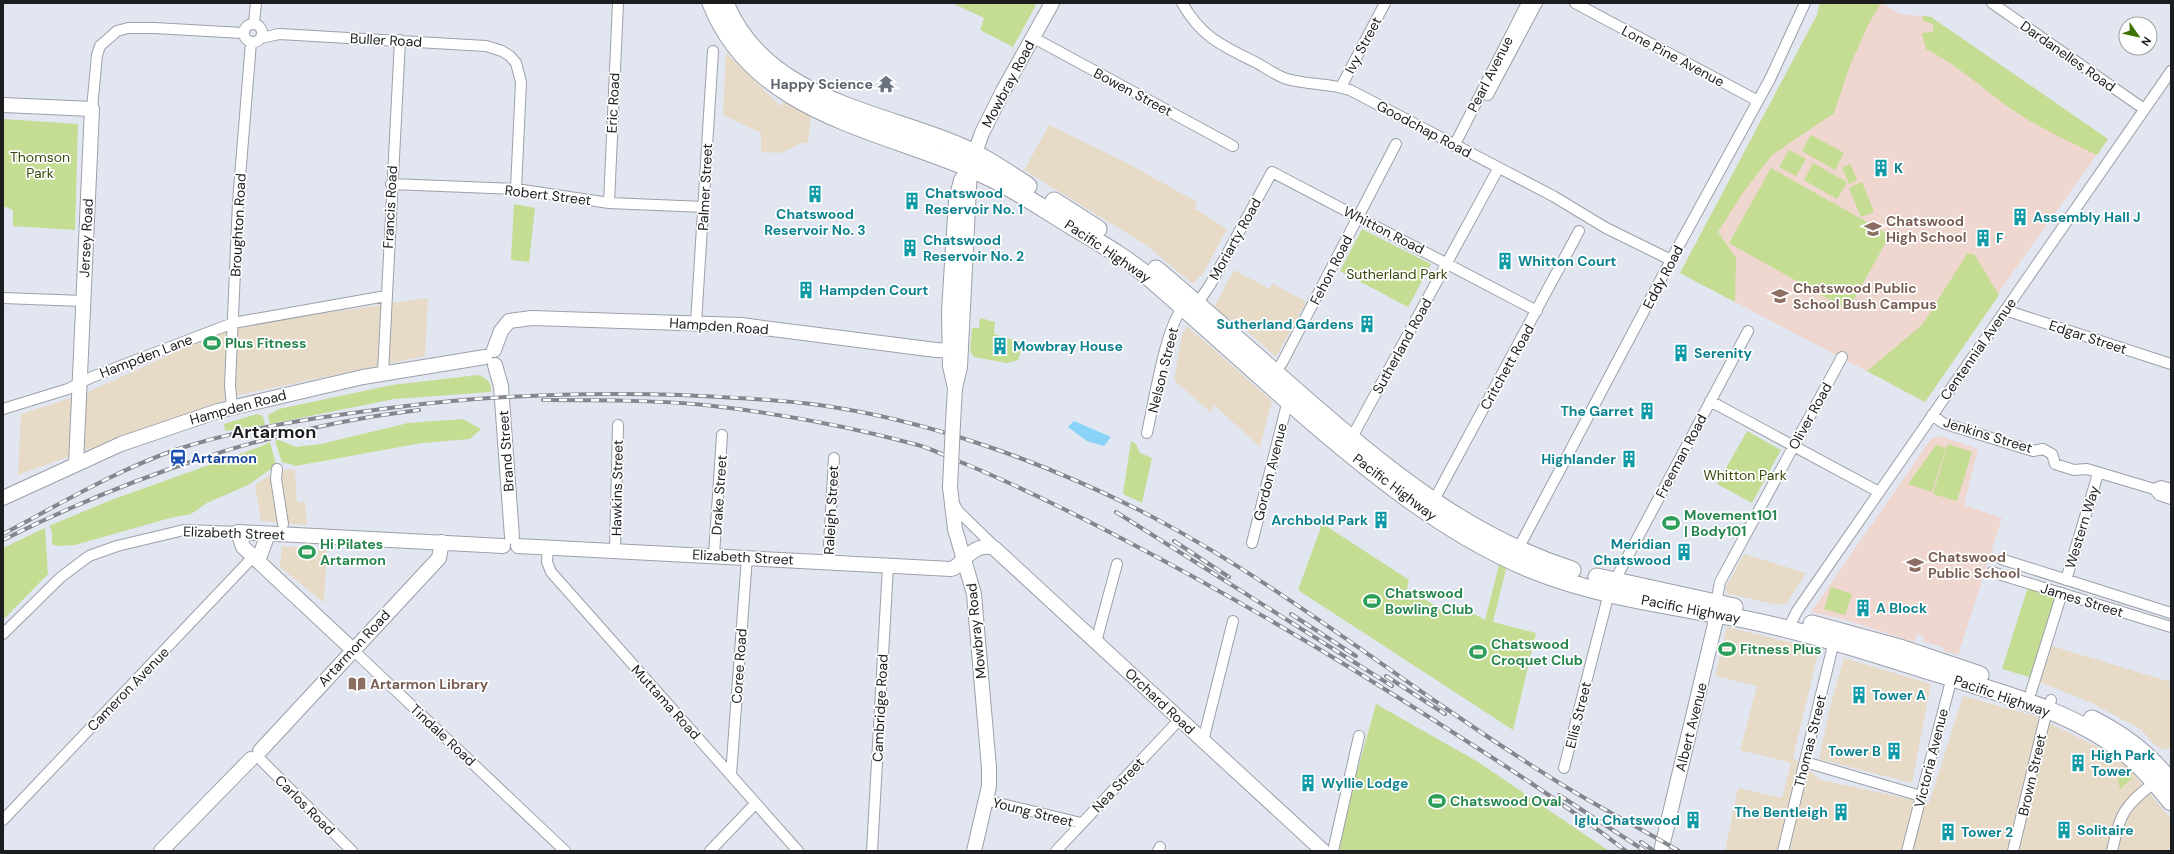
<svg xmlns="http://www.w3.org/2000/svg" width="2174" height="854" font-family="'DM Sans',sans-serif">
<style>
.commercial{fill:#e7dbc7}
.education{fill:#efd6ce}
.green{fill:#c4dd92}
.water{fill:#8ad3f8}
.lines{fill:none;stroke-linecap:round;stroke-linejoin:round}
.street-casing{stroke:#9ba0aa;stroke-width:12}
.secondary-casing{stroke:#9ba0aa;stroke-width:16}
.highway-casing{stroke:#9ba0aa;stroke-width:19}
.street{stroke:#fff;stroke-width:10}
.secondary{stroke:#fff;stroke-width:14}
.highway{stroke:#fff;stroke-width:17}
.rail-casing{stroke:#83868e;stroke-width:4}
.rail{stroke:#fff;stroke-width:2.5;stroke-dasharray:8;stroke-linecap:butt}
.secondary-bridge-casing{stroke:#9ba0aa;stroke-width:16;stroke-linecap:butt}
.secondary-bridge{stroke:#fff;stroke-width:14}
.labels{text-anchor:middle;dominant-baseline:central;stroke-width:3.5;stroke-linejoin:round;paint-order:stroke}
.street-label{font-size:14px;fill:#1b1d21;stroke:#fff}
.worship-label{font-size:14px;font-weight:bold;fill:#5b616d;stroke:#fff;text-anchor:end}
.park-label{font-size:14px;fill:#39490d;stroke:#fff}
.culture-label{font-size:14px;font-weight:bold;fill:#0d838f;stroke:#fff;text-anchor:start}
.education-label{font-size:14px;font-weight:bold;fill:#785e54;stroke:#fff;text-anchor:start}
.leisure-label{font-size:14px;font-weight:bold;fill:#27864d;stroke:#fff;text-anchor:start}
.transit-label{font-size:14px;font-weight:bold;fill:#164399;stroke:#fff;text-anchor:start}
.district-label{font-size:18px;font-weight:bold;fill:#1b1d21;stroke:#fff}
</style>
<rect width="100%" height="100%" fill="#e1e6f1"/>
<path class="commercial" d="M726,53l56,54 1,-6 28,16 -3,26h-6l-22,10 -19,-1v-19l-38,-18z
M1049,125l78,38 70,39 -3,6 33,21 -23,43 -11,12 -47,-39 -122,-75z
M1234,270l36,19 2,-6 34,19 -30,55 -28,-25 -34,-24z
M428,298l-3,58 -186,39 -221,80 3,-61 65,-21 144,-66z
M1187,326l85,75 -12,46 -46,-42 -3,8 -37,-33 8,-45z
M289,469l6,1 2,32 8,-1 2,24 -46,-4 -6,-36 17,-12z
M282,546l45,4 -3,53 -44,-36z
M1744,554l62,19 -19,30 -8,2 -51,-11 -3,-5z
M1727,627l92,22 -26,109 28,22 108,23 34,-107 72,20 77,38 20,18 39,47v32h-446l13,-63 44,10 9,-35 -51,-13 17,-64 -42,-10z
M2052,646l119,36v67h-8l-8,-4 -15,-16 -48,-26 -52,-21z
M1844,658l87,26 -19,99 -93,-24 11,-52z"/>
<path class="education" d="M1820,3h61l19,11 31,3 177,122 -95,133 -88,130 -245,-129 137,-258z
M1939,436l39,13 -14,56 38,13 -44,137 -15,-4 2,-3 -22,-7 1,-5 -7,-2 -3,8 -71,-23 -32,-7 120,-173z"/>
<path class="green" d="M952,3h85l-24,44 -33,-17 4,-12z
M1820,3h61l-13,22 -19,43 -15,45 -62,42 -30,39 -24,38 18,26 -1,44 -55,-29 137,-258z
M1923,16l8,1 177,122 -11,16c-31,-15 -62,-29 -90,-49 -26,-19 -51,-42 -81,-57l-4,-16 11,-1v-8l-10,-3z
M3,119l75,5 -3,106 -62,-4v-16l-10,-4z
M1811,135l33,18 -9,17 -33,-19z
M1789,150l17,9 -10,17 -17,-9z
M1813,163l34,19 -10,17 -33,-19z
M1850,164l7,16 -8,4 -7,-16z
M1771,168l119,67 -42,75 -119,-67z
M1862,182l12,30 -13,5 -12,-29z
M514,204l21,4 -6,54 -18,-2z
M1362,229l69,35 -23,43 -68,-36z
M1967,254h7l25,41 -74,107 -58,-31 55,-46z
M980,318l15,4 -1,12 30,9 -6,17 -11,3 -33,-6 -4,-6 2,-23h7z
M478,375c9,3 14,8 13,17l-97,7 -124,25 -2,-9 11,-6 113,-24z
M257,414l6,2 2,9 -40,6 -1,-7z
M463,419l18,10 -11,10 -48,4 -126,23 -14,-4 -7,-21 4,-1 17,7 25,-3 87,-21z
M1747,431l34,19 -29,53 -35,-19z
M1131,441l5,3 4,9 12,5 -10,45 -19,-9z
M270,442l6,23 -2,2 -26,18 -41,18 -16,11 -21,4 -95,27 -18,1 -5,-2v-13l-3,-5 62,-26 151,-54z
M1948,444l24,8 -15,49 -24,-7z
M1936,445l10,3 -14,44 -24,-8z
M1320,522l89,58 -2,8 39,25 7,-11 32,18 14,-55 7,4 -13,53 43,11 -23,97 -215,-140 22,-60z
M45,528l3,46 -45,46v-72z
M1831,587l21,7 -7,21 -21,-6z
M2028,587l31,10 -26,81 -31,-9z
M1376,704l102,58 131,89h-270l12,-58z
M2125,767l5,1 2,10 -12,11 -2,-9z"/>
<path class="water" d="M1074,421l37,16 -7,9 -17,-5 -19,-14z"/>
<g class="lines">
<g class="street-casing">
<path id="street" d="M1182,3c20,35 41,43 75,60 9,5 20,13 30,16 21,6 43,4 63,11l203,106 53,32 65,32
M1575,3l183,98
M1992,3l152,106
M254,23l2,-20
M244 33a9 9 0 1 1 18 0a9 9 0 1 1-18 0Z
M1032,37l201,109
M261,38l18,-4 207,12 16,5 8,5 6,7 5,19 -5,107
M1341,87l44,-84
M1488,95l49,-92
M92,109l5,-54 3,-9 17,-15 11,-3h26l89,5
M1454,146l73,-143
M391,184l125,5 93,14 95,4
M609,203l9,-200
M3,298l80,3
M1197,304l13,-19 62,-113 265,139
M2005,310l166,54
M696,323l17,-272
M383,373l17,-333
M1274,373l8,-10 114,-219
M1710,401l169,91
M232,407l-2,-22 8,-183 13,-160
M3,409l65,-20 24,-12 141,-54 153,-27
M1932,415l11,8 90,28 10,-2 9,5 3,10 19,6 13,-1 67,20 5,6 12,4
M1147,433c6,-26 19,-109 36,-125
M1351,439l147,-270
M277,469l-1,10 7,45
M2154,489l7,-3 10,3
M953,502l5,9 40,39
M1433,502l146,-271
M1252,543l36,-143
M548,547l-1,15 4,10 247,279
M1518,549l153,-289 99,-181 35,-76
M615,550l3,-125
M714,555l8,-120
M2001,559l170,54
M828,562l6,-104
M1992,572l179,55
M2066,580l32,-106
M1614,582l134,-251
M1716,603l4,-21 122,-225
M1788,629l9,-18 40,-58 334,-482
M3,634l58,-57 28,-21 28,-10 67,-16 54,2
M1096,642l21,-78
M353,650l212,201
M2031,692l31,-99
M1203,741l30,-120
M259,758l93,93
M1805,762l116,34
M1564,768l45,-175
M731,775l16,-218
M985,800l96,23
M3,820l250,-263
M710,851l45,-47
M872,851l16,-285
M1056,851l124,-132
M1158,851l2,-4
M1333,851l26,-115
M1783,851l52,-214
M1907,851l46,-178
M2013,851l34,-141 4,-10
M2112,851c9,-39 11,-44 43,-69"/>
</g>
<g class="secondary-casing">
<path id="secondary" d="M3,105l89,4 -16,355
M494,350l7,-19 8,-10 23,-3 209,7 195,25 25,1
M495,365l6,21 11,151
M955,388l-5,-22 -1,-55 7,-111 5,-20 9,-13 12,-34 21,-42 49,-88
M953,423l2,-35 5,-21 10,-200
M950,487l5,42 19,65 15,174v18l-15,65
M3,498l118,-54 97,-33 145,-34 122,-20
M518,546l433,23 3,-1c12,-10 23,-26 40,-20l329,303
M258,561l10,-27
M353,650l-110,-103 -5,-15 265,14
M260,751l179,-193 3,-16
M161,851l90,-92
M1661,851l54,-227 1,-20"/>
</g>
<g class="highway-casing">
<path id="highway" d="M711,3c50,126 203,127 304,188 22,13 43,27 65,40 25,15 49,29 71,48 54,47 106,95 160,142 67,57 137,114 219,148 66,27 138,36 208,49 62,12 122,31 182,50 71,23 152,40 211,90 15,13 28,29 40,44
M725,3c38,95 150,108 232,142 25,10 48,26 71,41
M1054,201l44,28
M1156,269c57,48 112,98 169,147 74,64 152,124 247,154
M1597,577l137,30
M1812,624l91,25 77,26
M2092,719c32,16 58,35 79,64"/>
</g>
<use href="#street" class="street"/>
<use href="#secondary" class="secondary"/>
<use href="#highway" class="highway"/>
<g class="rail-casing">
<path id="rail" d="M543,400c54,0 108,0 162,5 72,8 143,21 213,40 17,5 34,14 50,20 50,21 99,45 147,70 108,56 214,118 317,184 66,42 132,84 194,132
M1116,512l276,174
M3,534c57,-30 112,-63 172,-84 67,-22 145,-33 215,-42 97,-13 194,-16 292,-13 45,2 92,4 137,10 108,15 222,56 320,105 106,54 202,126 299,193 45,31 91,62 138,90 34,20 69,38 103,58
M3,540c129,-65 272,-113 416,-130
M1174,541l55,36
M1291,614l65,42
M1386,676l59,38
M1559,795l86,56
M1641,842l13,9"/>
</g>
<use href="#rail" class="rail"/>
<g class="secondary-bridge-casing">
<path id="secondary-bridge" d="M950,487l3,-64"/>
</g>
<use href="#secondary-bridge" class="secondary-bridge"/>
</g>
<defs>
<g id="temple-bare" transform="scale(1.38)"><path d="M0-6L5-2H3V0L6.5 2.5H4V6H1.5V3h-3V6H-4V2.5H-6.5L-3 0V-2H-5Z" fill="#6b7280" stroke="#fff" stroke-width="2.5" paint-order="stroke"/></g>
<g id="building-bare" transform="scale(1.38)"><path d="M-4-6H4V6H1V3H-1V6H-4ZM-2.5-4.3h1.7v1.8h-1.7ZM.8-4.3h1.7v1.8H.8ZM-2.5-1h1.7V.8h-1.7ZM.8-1h1.7V.8H.8Z" fill="#0f9aa8" stroke="#fff" stroke-width="2.5" paint-order="stroke"/></g>
<g id="school-bare" transform="scale(1.38)"><path d="M0-5L7-2L0 1L-7-2ZM-4 1L0 2.5L4 1V4Q0 6-4 4Z" fill="#8d6e63" stroke="#fff" stroke-width="2.5" paint-order="stroke"/></g>
<g id="stadium-bare" transform="scale(1.38)"><path d="M0-5a6.5 5 0 1 0 0 10a6.5 5 0 1 0 0-10ZM-3.5-1.8h7v3.6h-7Z" fill="#2e9e5b" stroke="#fff" stroke-width="2.5" paint-order="stroke"/></g>
<g id="station-bare" transform="scale(1.38)"><path d="M-3-6H3Q5-6 5-4V2Q5 4 3 4L4.5 6H3L1.5 4h-3L-3 6H-4.5L-3 4Q-5 4-5 2V-4Q-5-6-3-6ZM-3.5-4v3h7v-3ZM-3.5 1v1.5H-2V1ZM2 1v1.5H3.5V1Z" fill="#1a4fb4" stroke="#fff" stroke-width="2.5" paint-order="stroke"/></g>
<g id="library-bare" transform="scale(1.38)"><path d="M-6-4Q-3-5.5-.7-3.5V5Q-3 3-6 4ZM6-4Q3-5.5 .7-3.5V5Q3 3 6 4Z" fill="#8d6e63" stroke="#fff" stroke-width="2.5" paint-order="stroke"/></g>
</defs>
<g fill-rule="evenodd">
<use href="#temple-bare" x="886" y="84"/>
<use href="#building-bare" x="1881" y="168"/>
<use href="#building-bare" x="815" y="194"/>
<use href="#building-bare" x="912" y="201"/>
<use href="#building-bare" x="2020" y="217"/>
<use href="#school-bare" x="1873" y="229"/>
<use href="#building-bare" x="1983" y="238"/>
<use href="#building-bare" x="910" y="248"/>
<use href="#building-bare" x="1505" y="261"/>
<use href="#building-bare" x="806" y="290"/>
<use href="#school-bare" x="1780" y="296"/>
<use href="#building-bare" x="1367" y="324"/>
<use href="#stadium-bare" x="212" y="343"/>
<use href="#building-bare" x="1000" y="346"/>
<use href="#building-bare" x="1681" y="353"/>
<use href="#building-bare" x="1647" y="411"/>
<use href="#station-bare" x="178" y="458"/>
<use href="#building-bare" x="1629" y="459"/>
<use href="#building-bare" x="1381" y="520"/>
<use href="#stadium-bare" x="1671" y="523"/>
<use href="#stadium-bare" x="307" y="552"/>
<use href="#building-bare" x="1684" y="552"/>
<use href="#school-bare" x="1915" y="565"/>
<use href="#stadium-bare" x="1372" y="601"/>
<use href="#building-bare" x="1863" y="608"/>
<use href="#stadium-bare" x="1727" y="649"/>
<use href="#stadium-bare" x="1478" y="652"/>
<use href="#library-bare" x="357" y="684"/>
<use href="#building-bare" x="1859" y="695"/>
<use href="#building-bare" x="1894" y="751"/>
<use href="#building-bare" x="2078" y="763"/>
<use href="#building-bare" x="1308" y="783"/>
<use href="#stadium-bare" x="1437" y="801"/>
<use href="#building-bare" x="1841" y="812"/>
<use href="#building-bare" x="1693" y="820"/>
<use href="#building-bare" x="2064" y="830"/>
<use href="#building-bare" x="1948" y="832"/>
</g>
<g class="labels">
<g class="street-label">
<text transform="translate(386 40) rotate(3)">Buller Road</text>
<text transform="translate(1363 45) rotate(-62)">Ivy Street</text>
<text transform="translate(1673 56) rotate(28)">Lone Pine Avenue</text>
<text transform="translate(2068 56) rotate(35)">Dardanelles Road</text>
<text transform="translate(1490 74) rotate(-63)">Pearl Avenue</text>
<text transform="translate(1008 84) rotate(-62)">Mowbray Road</text>
<text transform="translate(1133 92) rotate(28)">Bowen Street</text>
<text transform="translate(613 103) rotate(-87)">Eric Road</text>
<text transform="translate(1424 129) rotate(28)">Goodchap Road</text>
<text transform="translate(705 187) rotate(-87)">Palmer Street</text>
<text transform="translate(548 195) rotate(7)">Robert Street</text>
<text transform="translate(390 207) rotate(-87)">Francis Road</text>
<text transform="translate(238 225) rotate(-87)">Broughton Road</text>
<text transform="translate(1384 230) rotate(27)">Whitton Road</text>
<text transform="translate(86 238) rotate(-87)">Jersey Road</text>
<text transform="translate(1235 239) rotate(-61)">Moriarty Road</text>
<text transform="translate(1108 251) rotate(34)">Pacific Highway</text>
<text transform="translate(1331 270) rotate(-63)">Fehon Road</text>
<text transform="translate(1663 277) rotate(-62)">Eddy Road</text>
<text transform="translate(719 326) rotate(4)">Hampden Road</text>
<text transform="translate(2088 337) rotate(18)">Edgar Street</text>
<text transform="translate(1402 346) rotate(-61)">Sutherland Road</text>
<text transform="translate(1978 349) rotate(-55)">Centennial Avenue</text>
<text transform="translate(146 356) rotate(-21)">Hampden Lane</text>
<text transform="translate(1507 367) rotate(-61)">Critchett Road</text>
<text transform="translate(1163 370) rotate(-76)">Nelson Street</text>
<text transform="translate(238 407) rotate(-15)">Hampden Road</text>
<text transform="translate(1810 416) rotate(-61)">Oliver Road</text>
<text transform="translate(1988 435) rotate(17)">Jenkins Street</text>
<text transform="translate(506 451) rotate(-94)">Brand Street</text>
<text transform="translate(1681 456) rotate(-62)">Freeman Road</text>
<text transform="translate(1270 472) rotate(-76)">Gordon Avenue</text>
<text transform="translate(1395 487) rotate(37)">Pacific Highway</text>
<text transform="translate(617 488) rotate(-89)">Hawkins Street</text>
<text transform="translate(719 495) rotate(-86)">Drake Street</text>
<text transform="translate(831 510) rotate(-87)">Raleigh Street</text>
<text transform="translate(2082 527) rotate(-73)">Western Way</text>
<text transform="translate(234 533) rotate(2)">Elizabeth Street</text>
<text transform="translate(743 557) rotate(3)">Elizabeth Street</text>
<text transform="translate(2082 600) rotate(17)">James Street</text>
<text transform="translate(1691 609) rotate(11)">Pacific Highway</text>
<text transform="translate(976 631) rotate(-96)">Mowbray Road</text>
<text transform="translate(354 648) rotate(-47)">Artarmon Road</text>
<text transform="translate(739 666) rotate(-86)">Coree Road</text>
<text transform="translate(128 689) rotate(-46)">Cameron Avenue</text>
<text transform="translate(2002 696) rotate(19)">Pacific Highway</text>
<text transform="translate(1160 701) rotate(43)">Orchard Road</text>
<text transform="translate(666 702) rotate(48)">Muttama Road</text>
<text transform="translate(880 708) rotate(-87)">Cambridge Road</text>
<text transform="translate(1578 715) rotate(-76)">Ellis Street</text>
<text transform="translate(1691 727) rotate(-76)">Albert Avenue</text>
<text transform="translate(443 735) rotate(43)">Tindale Road</text>
<text transform="translate(1810 741) rotate(-76)">Thomas Street</text>
<text transform="translate(1931 758) rotate(-76)">Victoria Avenue</text>
<text transform="translate(2032 775) rotate(-77)">Brown Street</text>
<text transform="translate(1118 785) rotate(-47)">Nea Street</text>
<text transform="translate(305 805) rotate(45)">Carlos Road</text>
<text transform="translate(1033 812) rotate(14)">Young Street</text>
</g>
<g class="worship-label">
<text x="873" y="84">Happy Science</text>
</g>
<g class="park-label">
<text x="40" y="157">Thomson<tspan x="40" dy="16">Park</tspan></text>
<text x="1397" y="274">Sutherland Park</text>
<text x="1745" y="475">Whitton Park</text>
</g>
<g class="culture-label">
<text x="1894" y="168">K</text>
<text x="925" y="193">Chatswood<tspan x="925" dy="16">Reservoir No. 1</tspan></text>
<text x="815" y="214" text-anchor="middle">Chatswood<tspan x="815" dy="16">Reservoir No. 3</tspan></text>
<text x="2033" y="217">Assembly Hall J</text>
<text x="1996" y="238">F</text>
<text x="923" y="240">Chatswood<tspan x="923" dy="16">Reservoir No. 2</tspan></text>
<text x="1518" y="261">Whitton Court</text>
<text x="819" y="290">Hampden Court</text>
<text x="1354" y="324" text-anchor="end">Sutherland Gardens</text>
<text x="1013" y="346">Mowbray House</text>
<text x="1694" y="353">Serenity</text>
<text x="1634" y="411" text-anchor="end">The Garret</text>
<text x="1616" y="459" text-anchor="end">Highlander</text>
<text x="1368" y="520" text-anchor="end">Archbold Park</text>
<text x="1671" y="544" text-anchor="end">Meridian<tspan x="1671" dy="16">Chatswood</tspan></text>
<text x="1876" y="608">A Block</text>
<text x="1872" y="695">Tower A</text>
<text x="1881" y="751" text-anchor="end">Tower B</text>
<text x="2091" y="755">High Park<tspan x="2091" dy="16">Tower</tspan></text>
<text x="1321" y="783">Wyllie Lodge</text>
<text x="1828" y="812" text-anchor="end">The Bentleigh</text>
<text x="1680" y="820" text-anchor="end">Iglu Chatswood</text>
<text x="2077" y="830">Solitaire</text>
<text x="1961" y="832">Tower 2</text>
</g>
<g class="education-label">
<text x="1886" y="221">Chatswood<tspan x="1886" dy="16">High School</tspan></text>
<text x="1793" y="288">Chatswood Public<tspan x="1793" dy="16">School Bush Campus</tspan></text>
<text x="1928" y="557">Chatswood<tspan x="1928" dy="16">Public School</tspan></text>
<text x="370" y="684">Artarmon Library</text>
</g>
<g class="leisure-label">
<text x="225" y="343">Plus Fitness</text>
<text x="1684" y="515">Movement101<tspan x="1684" dy="16">| Body101</tspan></text>
<text x="320" y="544">Hi Pilates<tspan x="320" dy="16">Artarmon</tspan></text>
<text x="1385" y="593">Chatswood<tspan x="1385" dy="16">Bowling Club</tspan></text>
<text x="1491" y="644">Chatswood<tspan x="1491" dy="16">Croquet Club</tspan></text>
<text x="1740" y="649">Fitness Plus</text>
<text x="1450" y="801">Chatswood Oval</text>
</g>
<g class="transit-label">
<text x="191" y="458">Artarmon</text>
</g>
<g class="district-label">
<text x="274" y="432">Artarmon</text>
</g>
</g>
<rect width="2174" height="854" fill="none" stroke="#1b1d21" stroke-width="8"/>
<g transform="translate(2138 36) rotate(124)"><circle r="19" fill="#ffffff" stroke="#a4a5a6"/>
<path d="M0-3L7 15L0 10L-7 15Z" fill="#3d7300"/>
<text y="-6" font-size="11" font-weight="bold" text-anchor="middle" fill="#1b1d21">N</text>
</g>
</svg>
